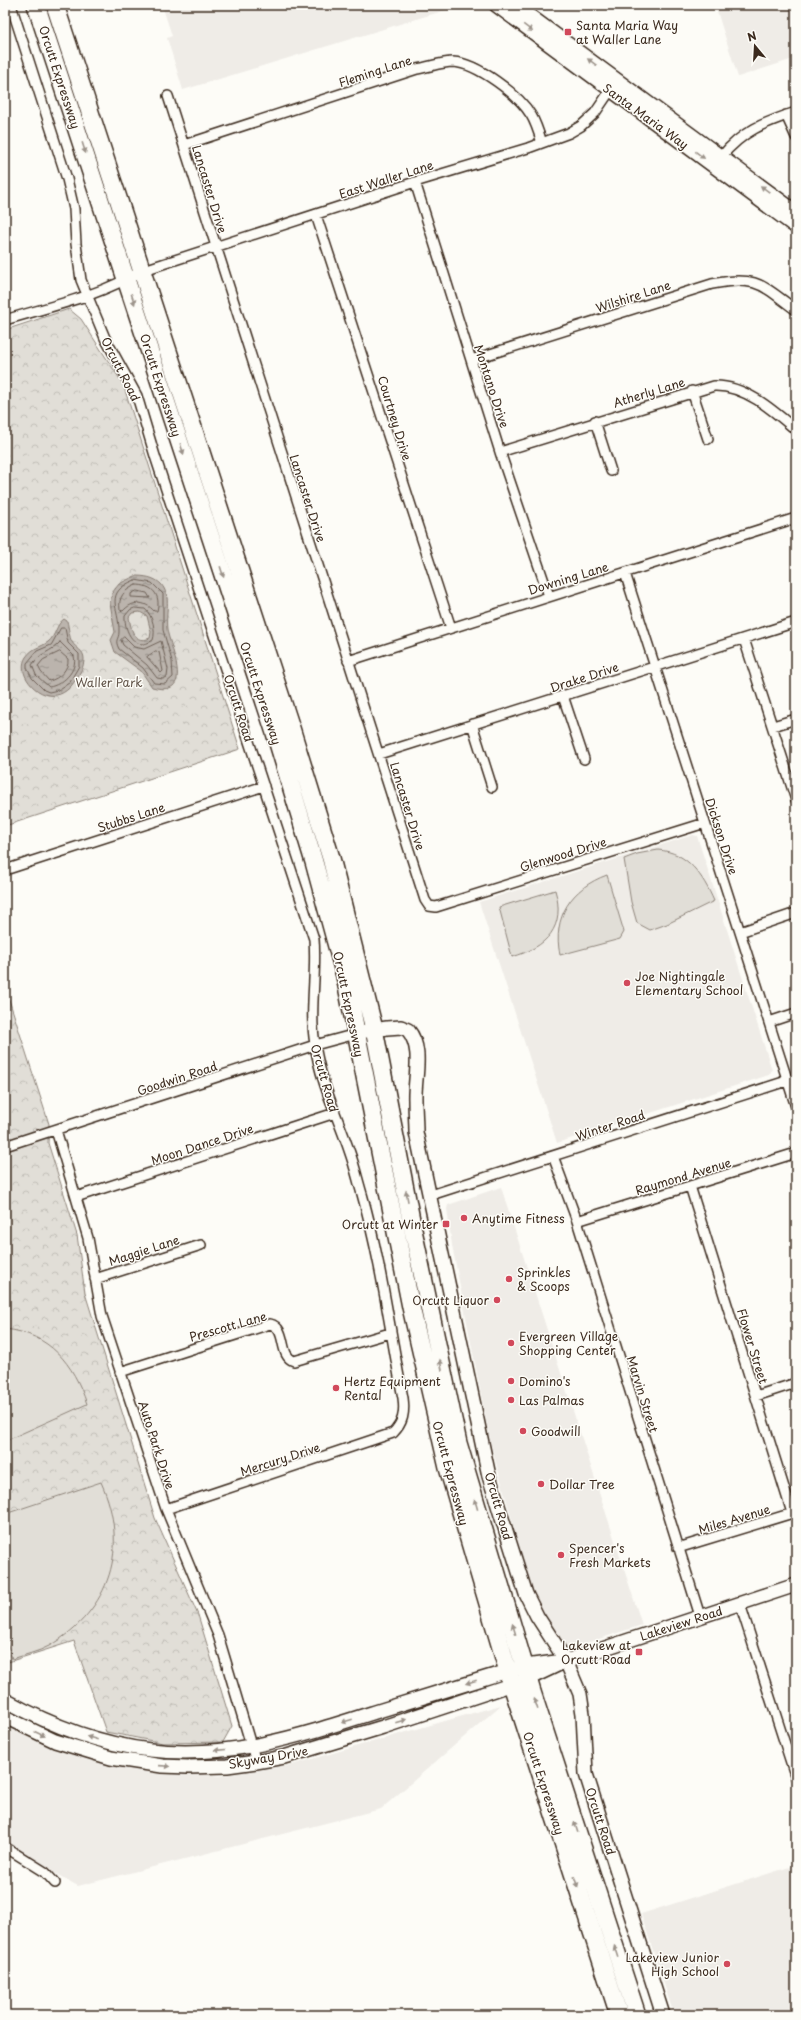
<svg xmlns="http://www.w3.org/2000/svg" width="801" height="2020" font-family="'Playpen Sans',sans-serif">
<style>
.built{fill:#efece7}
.park{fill:url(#park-crowns);stroke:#8e847a}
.pitch{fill:#e1ded7;stroke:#8e847a}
.water{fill:url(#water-ripples);stroke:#887d74;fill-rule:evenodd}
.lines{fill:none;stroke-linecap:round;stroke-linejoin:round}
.shore{stroke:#6e6157;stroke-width:1}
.street-casing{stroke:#3b2a1e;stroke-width:12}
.secondary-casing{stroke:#3b2a1e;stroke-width:16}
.highway-casing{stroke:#3b2a1e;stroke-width:20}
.street{stroke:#fdfcf7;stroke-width:9}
.secondary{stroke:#fdfcf7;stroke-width:13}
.highway{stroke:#fdfcf7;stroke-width:17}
.oneway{fill:#9c938a}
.poi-dot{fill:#d1495b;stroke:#fdfcf7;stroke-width:1.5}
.labels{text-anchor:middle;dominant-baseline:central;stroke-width:3;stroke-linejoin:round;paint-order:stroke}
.poi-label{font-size:12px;fill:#3b2a1e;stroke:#fdfcf7;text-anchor:start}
.street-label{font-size:12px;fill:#3b2a1e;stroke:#fdfcf7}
.park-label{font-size:12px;fill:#64574c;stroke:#fdfcf7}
</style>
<defs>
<pattern id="park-crowns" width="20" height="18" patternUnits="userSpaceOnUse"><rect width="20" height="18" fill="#e1ded7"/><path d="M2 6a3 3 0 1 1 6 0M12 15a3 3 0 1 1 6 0" fill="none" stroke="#c2bfb8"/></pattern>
<pattern id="water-ripples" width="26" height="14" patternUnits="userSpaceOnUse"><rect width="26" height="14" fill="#bbb4ad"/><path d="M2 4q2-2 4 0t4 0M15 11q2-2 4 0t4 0" fill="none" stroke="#99938c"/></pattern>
</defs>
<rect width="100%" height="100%" fill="#fdfcf7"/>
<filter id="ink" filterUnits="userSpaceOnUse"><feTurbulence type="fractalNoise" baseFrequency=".025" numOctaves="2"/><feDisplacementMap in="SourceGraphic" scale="8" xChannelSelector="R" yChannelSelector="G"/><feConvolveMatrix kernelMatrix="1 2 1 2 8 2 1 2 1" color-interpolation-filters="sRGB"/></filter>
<g filter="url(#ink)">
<path class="built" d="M162,5h296l1,1 -276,84 -16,-52 5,-2z
M715,5h81v53l-58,19z
M693,835l4,1 75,234 -3,5 -212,68 -78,-241z
M501,1187l141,438 -74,24 -6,-6 -19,-27 -11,-23 -42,-152 -38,-196 -5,-36 1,-4z
M501,1705l-120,104 -303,77 -73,-40v-139l57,33 101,25 55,11 73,-11z
M796,1865v150h-122l-33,-101z"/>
<path class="park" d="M69,309l12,10 42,65 117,365 -235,77v-496z
M5,987l44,137 -1,19 29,92 8,58 70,225 43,97 34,111 -9,16 -60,1 -57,-11 -32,-91 -69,22z"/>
<path class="pitch" d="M658,850c30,2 45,26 56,51l-47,23 -17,6 -13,-7 -6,-21 -7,-43 13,-5z
M607,875l17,57 -4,7 -60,16c-8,-38 11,-67 47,-80z
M555,890c11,37 -8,57 -43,67l-13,-50z
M5,1329c45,5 68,34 82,75l-82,37z
M101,1482c29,65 10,128 -52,164 -11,6 -25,9 -37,13l-7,-24v-121z"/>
<path class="water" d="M135,576c9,0 19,1 26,8 11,13 4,29 6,45 2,17 30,70 -15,58l-11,-16 -26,-19 -4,-12 4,-8 -5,-29 2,-10 7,-9zM140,612l7,4 4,16 -1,6c-16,7 -19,-9 -21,-21l3,-4z
M64,619l3,2c2,7 2,16 5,21 4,7 12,8 12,17 0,8 -4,14 -8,20 -22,39 -64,-1 -50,-22 7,-10 14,-9 22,-15 8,-6 8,-18 16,-23z"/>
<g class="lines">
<path class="shore" d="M135,580l17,3 11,11v36l9,31 1,16 -8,7 -11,-1 -11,-15 -24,-19c-5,-10 0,-9 0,-17 1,-24 -17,-39 16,-52z
M136,585c17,0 25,10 21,26h-3c-9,-10 -21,-11 -31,0l-3,-1c-2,-13 4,-20 16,-25z
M137,591l10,2 3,5 -19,-1v-3z
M135,608l10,1c8,7 11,22 8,31 -18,13 -29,-9 -28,-24l5,-6z
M61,628h4l3,15 11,11v12l-10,17 -11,7 -9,2 -5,-2 -12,-12 -5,-10v-5l10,-12 14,-6z
M124,637l10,10 10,2 17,-8 7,28 -1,8 -4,2 -6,-1 -10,-13 -24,-20 -2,-5z
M60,642l14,14c4,15 -12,29 -25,31l-13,-12 -4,-10c7,-12 20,-13 28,-23z
M156,651l3,1 4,19 -2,2 -14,-16z
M60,652l8,7c1,10 -9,20 -19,22l-8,-9 -3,-6 5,-6z"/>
<g class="street-casing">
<path id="street" d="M11,5l56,174 7,30 2,35 5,36 24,58 32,58 18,60 159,483c3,35 -5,71 1,105 5,38 23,73 35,109 5,14 8,28 12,41 19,67 28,137 41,204 2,15 0,25 -10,35l-227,76
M168,96l257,804 4,6 7,1 269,-84
M786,115l10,22
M184,145l233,-76c12,-2 25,-7 36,-7 24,1 66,33 78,53 5,8 8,18 11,28
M721,157c22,-27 43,-34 75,-45
M415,182l85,270 49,144
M316,215l135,413
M5,320c46,-14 95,-24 136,-49l274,-89 113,-34 41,-15 12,-7 14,-13 19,-28
M471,360l241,-76c45,-9 50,1 84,26
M692,391l16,48
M595,421l16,50
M500,452l214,-66c31,-1 60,25 82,44
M625,573l171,534
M744,639l52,161
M348,661l448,-143
M563,696l21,63
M472,724l20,63
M773,726l23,-7
M379,754l417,-132
M5,870l259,-84
M740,932l56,-19
M769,1022l27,-9
M56,1130l32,108 14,78 64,193 52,126 38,127
M5,1146l310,-101 41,-11
M553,1156l24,65 123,395
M690,1186l102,327
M431,1195l365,-117
M76,1197l259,-84
M577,1221l219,-68
M95,1279l106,-34
M120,1372l150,-48c18,4 8,32 24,37l96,-28
M756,1396l40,-13
M678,1548l118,-36
M740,1604l56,174
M5,1847l40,25 10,11"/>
</g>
<g class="secondary-casing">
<path id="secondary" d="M496,5l300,222
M515,5l281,207
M366,1031l21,-3 14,-1 7,3c16,19 6,48 7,70 0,11 1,22 1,32l73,344 11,36 26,82 11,22 29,45 14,33 3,20 3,60 77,241
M5,1700c45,25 94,44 145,50 80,9 150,-14 225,-38 44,-14 89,-27 133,-41l17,-5 31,-4
M5,1717l50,24 56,17 51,8 26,1 39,-1 29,-4 28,-5 99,-30 145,-48 38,-18 230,-76"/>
</g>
<g class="highway-casing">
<path id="highway" d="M36,5l239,728 39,129 31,114 66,331 37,161 64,217 107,330
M55,5l236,723 40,130 43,171 39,201 45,213 74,249 105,323"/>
</g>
<use href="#street" class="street"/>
<use href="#secondary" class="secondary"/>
<use href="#highway" class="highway"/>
</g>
<defs><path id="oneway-solid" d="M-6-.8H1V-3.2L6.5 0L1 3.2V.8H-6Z"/></defs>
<g class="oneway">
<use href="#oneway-solid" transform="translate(528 28) rotate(37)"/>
<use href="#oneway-solid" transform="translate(592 62) rotate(-144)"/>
<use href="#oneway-solid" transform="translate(84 148) rotate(72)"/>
<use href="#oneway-solid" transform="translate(700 155) rotate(37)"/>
<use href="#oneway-solid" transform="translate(765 189) rotate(-144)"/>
<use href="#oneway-solid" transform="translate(133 299) rotate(72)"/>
<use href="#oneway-solid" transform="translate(182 449) rotate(72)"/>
<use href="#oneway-solid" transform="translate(222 572) rotate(72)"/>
<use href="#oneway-solid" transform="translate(407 1196) rotate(-100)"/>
<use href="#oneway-solid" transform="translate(441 1365) rotate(-101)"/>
<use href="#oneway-solid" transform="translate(476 1504) rotate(-106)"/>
<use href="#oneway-solid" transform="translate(514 1629) rotate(-107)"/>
<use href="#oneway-solid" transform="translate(471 1682) rotate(163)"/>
<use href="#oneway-solid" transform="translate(536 1704) rotate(-108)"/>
<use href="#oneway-solid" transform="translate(347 1721) rotate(163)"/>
<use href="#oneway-solid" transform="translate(401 1721) rotate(-18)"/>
<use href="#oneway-solid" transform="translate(40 1734) rotate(25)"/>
<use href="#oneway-solid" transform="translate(92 1738) rotate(-164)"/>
<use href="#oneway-solid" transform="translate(220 1750) rotate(175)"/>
<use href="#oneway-solid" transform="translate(165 1766) rotate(4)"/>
<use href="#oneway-solid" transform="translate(576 1827) rotate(-108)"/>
<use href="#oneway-solid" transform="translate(576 1882) rotate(72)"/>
<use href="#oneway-solid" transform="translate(616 1951) rotate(-108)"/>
</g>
</g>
<g class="poi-dot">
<rect x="564" y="28" width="8" height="8" rx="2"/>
<circle cx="627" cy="983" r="4"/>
<circle cx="464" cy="1218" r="4"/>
<rect x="442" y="1220" width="8" height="8" rx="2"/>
<circle cx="509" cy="1279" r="4"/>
<circle cx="497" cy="1300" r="4"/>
<circle cx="511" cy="1343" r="4"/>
<circle cx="511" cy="1381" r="4"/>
<circle cx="336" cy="1388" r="4"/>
<circle cx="511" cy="1400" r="4"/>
<circle cx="523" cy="1431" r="4"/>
<circle cx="541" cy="1484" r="4"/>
<circle cx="561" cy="1555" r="4"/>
<rect x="635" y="1648" width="8" height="8" rx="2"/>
<circle cx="727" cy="1964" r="4"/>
</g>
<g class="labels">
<g class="poi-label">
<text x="576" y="25">Santa Maria Way<tspan x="576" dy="14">at Waller Lane</tspan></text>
<text x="635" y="976">Joe Nightingale<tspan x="635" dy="14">Elementary School</tspan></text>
<text x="472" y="1218">Anytime Fitness</text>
<text x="438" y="1224" text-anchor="end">Orcutt at Winter</text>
<text x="517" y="1272">Sprinkles<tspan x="517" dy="14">&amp; Scoops</tspan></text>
<text x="489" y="1300" text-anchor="end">Orcutt Liquor</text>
<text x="519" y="1336">Evergreen Village<tspan x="519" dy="14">Shopping Center</tspan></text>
<text x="344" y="1381">Hertz Equipment<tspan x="344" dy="14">Rental</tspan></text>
<text x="519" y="1381">Domino's</text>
<text x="519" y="1400">Las Palmas</text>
<text x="531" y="1431">Goodwill</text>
<text x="549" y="1484">Dollar Tree</text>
<text x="569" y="1548">Spencer's<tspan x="569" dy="14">Fresh Markets</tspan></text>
<text x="631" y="1645" text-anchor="end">Lakeview at<tspan x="631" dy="14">Orcutt Road</tspan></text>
<text x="719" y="1957" text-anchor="end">Lakeview Junior<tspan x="719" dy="14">High School</tspan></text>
</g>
<g class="street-label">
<text transform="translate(375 71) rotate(-18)">Fleming Lane</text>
<text transform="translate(60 77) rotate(72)">Orcutt Expressway</text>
<text transform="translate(646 116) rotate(36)">Santa Maria Way</text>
<text transform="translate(386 179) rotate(-18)">East Waller Lane</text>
<text transform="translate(210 189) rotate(73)">Lancaster Drive</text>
<text transform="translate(633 296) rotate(-18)">Wilshire Lane</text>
<text transform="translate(121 369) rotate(63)">Orcutt Road</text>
<text transform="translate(161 385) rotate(72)">Orcutt Expressway</text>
<text transform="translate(492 386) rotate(72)">Montano Drive</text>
<text transform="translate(649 392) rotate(-17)">Atherly Lane</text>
<text transform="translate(395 418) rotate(73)">Courtney Drive</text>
<text transform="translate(308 498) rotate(72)">Lancaster Drive</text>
<text transform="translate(568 578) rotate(-17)">Downing Lane</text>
<text transform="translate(584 677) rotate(-18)">Drake Drive</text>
<text transform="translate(261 693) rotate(72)">Orcutt Expressway</text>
<text transform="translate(239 708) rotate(72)">Orcutt Road</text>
<text transform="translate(408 806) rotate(73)">Lancaster Drive</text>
<text transform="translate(131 817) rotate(-18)">Stubbs Lane</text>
<text transform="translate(722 836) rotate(72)">Dickson Drive</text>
<text transform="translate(563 854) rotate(-17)">Glenwood Drive</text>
<text transform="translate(349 1004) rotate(78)">Orcutt Expressway</text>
<text transform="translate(177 1078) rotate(-18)">Goodwin Road</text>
<text transform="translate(325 1078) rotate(74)">Orcutt Road</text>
<text transform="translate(610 1125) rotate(-18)">Winter Road</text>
<text transform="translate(202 1144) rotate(-18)">Moon Dance Drive</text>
<text transform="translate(683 1176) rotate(-17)">Raymond Avenue</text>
<text transform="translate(144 1250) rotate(-18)">Maggie Lane</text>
<text transform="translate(228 1326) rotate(-16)">Prescott Lane</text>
<text transform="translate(753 1346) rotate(73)">Flower Street</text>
<text transform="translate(643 1394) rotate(73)">Marvin Street</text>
<text transform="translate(157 1445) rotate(72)">Auto Park Drive</text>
<text transform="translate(280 1459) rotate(-18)">Mercury Drive</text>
<text transform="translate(451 1473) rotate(75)">Orcutt Expressway</text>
<text transform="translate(499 1506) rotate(74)">Orcutt Road</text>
<text transform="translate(734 1519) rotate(-17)">Miles Avenue</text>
<text transform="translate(681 1623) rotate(-18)">Lakeview Road</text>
<text transform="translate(268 1757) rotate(-10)">Skyway Drive</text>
<text transform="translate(544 1783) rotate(72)">Orcutt Expressway</text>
<text transform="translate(601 1821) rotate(72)">Orcutt Road</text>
</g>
<g class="park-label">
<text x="109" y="682">Waller Park</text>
</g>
</g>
<rect width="801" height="2020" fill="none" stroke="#fdfcf7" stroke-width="20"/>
<rect x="10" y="10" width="781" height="2000" fill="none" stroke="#3b2a1e" stroke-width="1.5" filter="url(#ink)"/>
<g transform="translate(755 46) rotate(342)" stroke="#fdfcf7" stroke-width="3" paint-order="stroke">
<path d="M0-3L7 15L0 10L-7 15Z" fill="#3b2a1e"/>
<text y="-6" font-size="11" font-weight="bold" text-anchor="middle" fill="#3b2a1e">N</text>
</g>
</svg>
